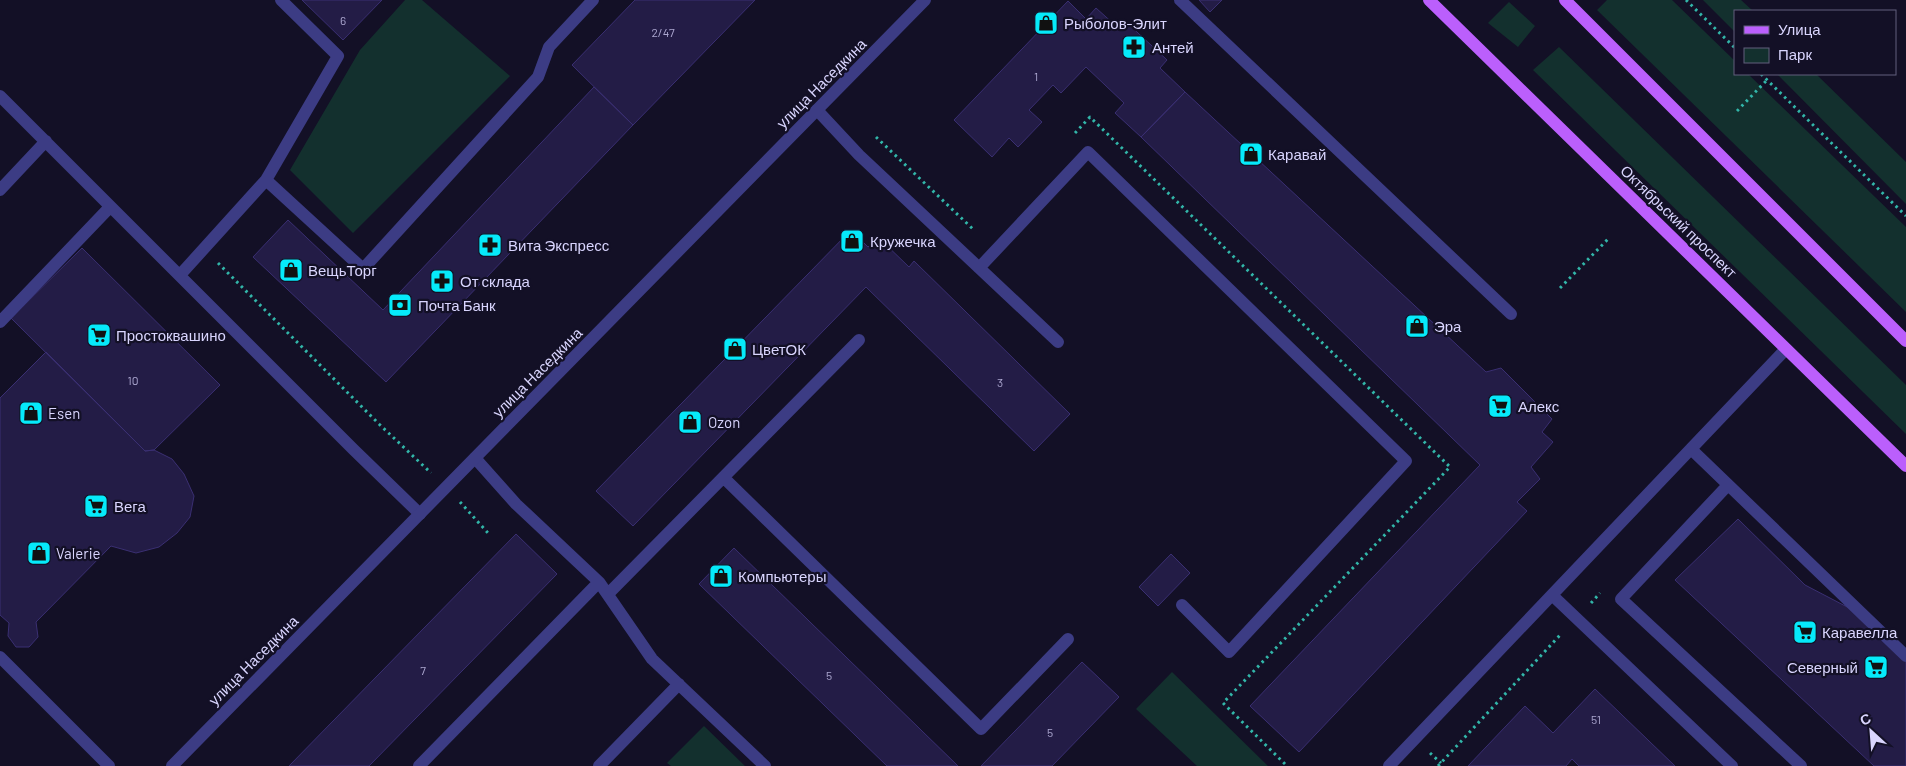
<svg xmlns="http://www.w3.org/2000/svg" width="1906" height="766" font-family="Barlow,sans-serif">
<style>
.green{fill:#13302e}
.building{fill:#231c46;stroke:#3a2f72}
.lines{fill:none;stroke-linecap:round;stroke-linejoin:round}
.path{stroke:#32b6a9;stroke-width:3;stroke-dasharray:2.5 4;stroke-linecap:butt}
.lane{stroke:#3c3c84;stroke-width:12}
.street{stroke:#3c3c84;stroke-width:12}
.primary{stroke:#bb5ffc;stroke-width:12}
.labels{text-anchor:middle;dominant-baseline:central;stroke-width:4.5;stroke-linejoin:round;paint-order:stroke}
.number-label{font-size:12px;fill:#aca7d0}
.poi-label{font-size:15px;fill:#d9d5fe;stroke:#131026;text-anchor:start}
.street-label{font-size:15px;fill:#d9d5fe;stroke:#131026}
</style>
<rect width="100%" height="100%" fill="#131026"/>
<path class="green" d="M405,0h17l88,76 -157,157 -63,-63 70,-120z
M1607,0h65l63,61v13h13l158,153v85l-309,-302z
M1703,0h38l12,11h-18v21z
M1509,2l26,24 -17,21 -30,-24z
M1559,47l347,338v49l-373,-364z
M1777,74h39l90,88v42z
M1172,672l96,94h-71l-61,-57z
M704,726l41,40h-74l-4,-3z"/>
<path class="building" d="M302,0h80l-39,40z
M635,0h120l-122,125 -61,-60z
M1199,0h23l-12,12z
M1068,1l18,18 10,-11 20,18 7,-7 44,41 -7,8 25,24 -44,45 -26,-24 9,-10 -38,-36 -25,26 -8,-8 -24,25 13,12 -24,25 -9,-9 -17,19 -38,-37z
M594,87l39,38 -247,257 -133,-125 35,-37 95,90z
M1185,92l301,280 15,-4 51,51 -10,13 11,10 -22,25 9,12 -23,23 10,9 -228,241 -49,-46 230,-241 -339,-328z
M851,230l17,17 10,-10 31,30 5,-6 156,153 -36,37 -168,-164 -233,239 -37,-35z
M82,248l138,137 -66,65 -9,1 -134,-133z
M46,352l99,99 9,-1 18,9 12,15 10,22 -4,21 -13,16 -18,14 -23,6 -25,-7 -75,76 2,15 -9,10h-13l-8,-11 1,-13 -9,-8v-217z
M1738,519l67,66 46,24 55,50v107h-32l-199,-186z
M516,534l41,40 -188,192h-80z
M734,548l224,218h-71l-188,-182z
M1171,554l19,19 -32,33 -19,-19z
M1082,662l37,35 -67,69h-71z
M1595,689l80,77h-96l-7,-7 -6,7h-98l57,-60 28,27z"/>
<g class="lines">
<path class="path" d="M1686,0l49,48
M1761,74l145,142
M1737,111l30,-31
M1075,133l15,-16 360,350 -227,236 64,63
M876,137l99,94
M218,263l161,161 52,49
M1560,288l50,-51
M460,502l28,31
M1591,603l9,-10
M1430,753l11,10
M1438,766l124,-133"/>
<path class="lane" d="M1180,0l331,314
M0,96l354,354 66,64
M817,110l42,45 199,187
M266,180l72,-124 -57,-56
M0,190l46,-49
M979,268l109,-116 318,309 -177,191 -47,-47
M180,275l86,-95 97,89 175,-192 11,-30 44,-47
M0,322l110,-115
M1691,449l215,207
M475,458l41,46 83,78 53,77 113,107
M724,478l257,251 87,-90
M1728,485l-107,114 180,167
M608,594l251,-254
M1552,595l180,171
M0,657l109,109
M419,766l180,-184
M599,766l80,-82
M1389,766l397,-417"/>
<path class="street" d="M172,766l753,-766"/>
<path class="primary" d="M1429,0l477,466
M1565,0l341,341"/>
</g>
<defs>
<g id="shop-square" transform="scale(1.25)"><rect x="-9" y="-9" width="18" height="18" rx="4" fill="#06eafa" stroke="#131026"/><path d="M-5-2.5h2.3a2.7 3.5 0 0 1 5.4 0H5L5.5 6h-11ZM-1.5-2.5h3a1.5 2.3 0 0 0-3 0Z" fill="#111"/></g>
<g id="pharmacy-square" transform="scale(1.25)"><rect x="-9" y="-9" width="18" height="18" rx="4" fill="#06eafa" stroke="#131026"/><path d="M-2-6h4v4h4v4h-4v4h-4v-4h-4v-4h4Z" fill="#111"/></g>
<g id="bank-square" transform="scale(1.25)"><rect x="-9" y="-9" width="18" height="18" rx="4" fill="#06eafa" stroke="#131026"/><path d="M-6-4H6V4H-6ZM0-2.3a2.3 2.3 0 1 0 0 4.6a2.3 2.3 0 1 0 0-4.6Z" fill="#111"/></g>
<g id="supermarket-square" transform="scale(1.25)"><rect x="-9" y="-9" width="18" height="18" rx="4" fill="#06eafa" stroke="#131026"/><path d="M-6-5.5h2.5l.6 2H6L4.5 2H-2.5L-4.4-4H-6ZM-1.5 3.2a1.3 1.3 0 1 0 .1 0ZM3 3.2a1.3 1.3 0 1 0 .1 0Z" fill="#111"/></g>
</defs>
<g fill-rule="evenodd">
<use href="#shop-square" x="1046" y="23"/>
<use href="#pharmacy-square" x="1134" y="47"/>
<use href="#shop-square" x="1251" y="154"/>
<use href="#shop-square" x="852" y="241"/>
<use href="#pharmacy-square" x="490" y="245"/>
<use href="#shop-square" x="291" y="270"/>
<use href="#pharmacy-square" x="442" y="281"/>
<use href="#bank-square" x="400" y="305"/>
<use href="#shop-square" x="1417" y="326"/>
<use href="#supermarket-square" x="99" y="335"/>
<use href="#shop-square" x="735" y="349"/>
<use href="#supermarket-square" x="1500" y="406"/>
<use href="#shop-square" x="31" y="413"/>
<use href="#shop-square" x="690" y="422"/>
<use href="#supermarket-square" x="96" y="506"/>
<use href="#shop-square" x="39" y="553"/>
<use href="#shop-square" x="721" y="576"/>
<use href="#supermarket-square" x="1805" y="632"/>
<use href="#supermarket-square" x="1876" y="667"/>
</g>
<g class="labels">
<g class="number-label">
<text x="343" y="20">6</text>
<text x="663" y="32">2/47</text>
<text x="1036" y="76">1</text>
<text x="133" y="380">10</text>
<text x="1000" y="382">3</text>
<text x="423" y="670">7</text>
<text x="829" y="675">5</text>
<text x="1596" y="719">51</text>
<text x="1050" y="732">5</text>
</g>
<g class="poi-label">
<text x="1064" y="23">Рыболов-Элит</text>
<text x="1152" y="47">Антей</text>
<text x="1268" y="154">Каравай</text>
<text x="870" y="241">Кружечка</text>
<text x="508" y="245">Вита Экспресс</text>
<text x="308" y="270">ВещьТорг</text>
<text x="460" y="281">От склада</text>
<text x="418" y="305">Почта Банк</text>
<text x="1434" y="326">Эра</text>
<text x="116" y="335">Простоквашино</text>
<text x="752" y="349">ЦветОК</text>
<text x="1518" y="406">Алекс</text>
<text x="48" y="413">Esen</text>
<text x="708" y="422">Ozon</text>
<text x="114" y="506">Вега</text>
<text x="56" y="553">Valerie</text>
<text x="738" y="576">Компьютеры</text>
<text x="1822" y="632">Каравелла</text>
<text x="1858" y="667" text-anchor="end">Северный</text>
</g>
<g class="street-label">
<text transform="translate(821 83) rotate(-45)">улица Наседкина</text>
<text transform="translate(1679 221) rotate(44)">Октябрьский проспект</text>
<text transform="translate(537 372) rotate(-45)">улица Наседкина</text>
<text transform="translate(253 660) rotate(-45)">улица Наседкина</text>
</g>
</g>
<rect x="1734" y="10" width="162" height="65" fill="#131026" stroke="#625f7c"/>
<rect x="1744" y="26" width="25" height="8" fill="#bb5ffc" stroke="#625f7c"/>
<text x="1778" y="35" font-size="15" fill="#d9d5fe">Улица</text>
<rect x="1744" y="48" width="25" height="15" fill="#13302e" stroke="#625f7c"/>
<text x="1778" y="60" font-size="15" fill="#d9d5fe">Парк</text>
<g transform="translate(1871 731) rotate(334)" stroke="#131026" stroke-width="4" paint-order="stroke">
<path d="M0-4L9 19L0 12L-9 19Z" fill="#d9d5fe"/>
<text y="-8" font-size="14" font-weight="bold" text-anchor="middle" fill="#d9d5fe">С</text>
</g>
</svg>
